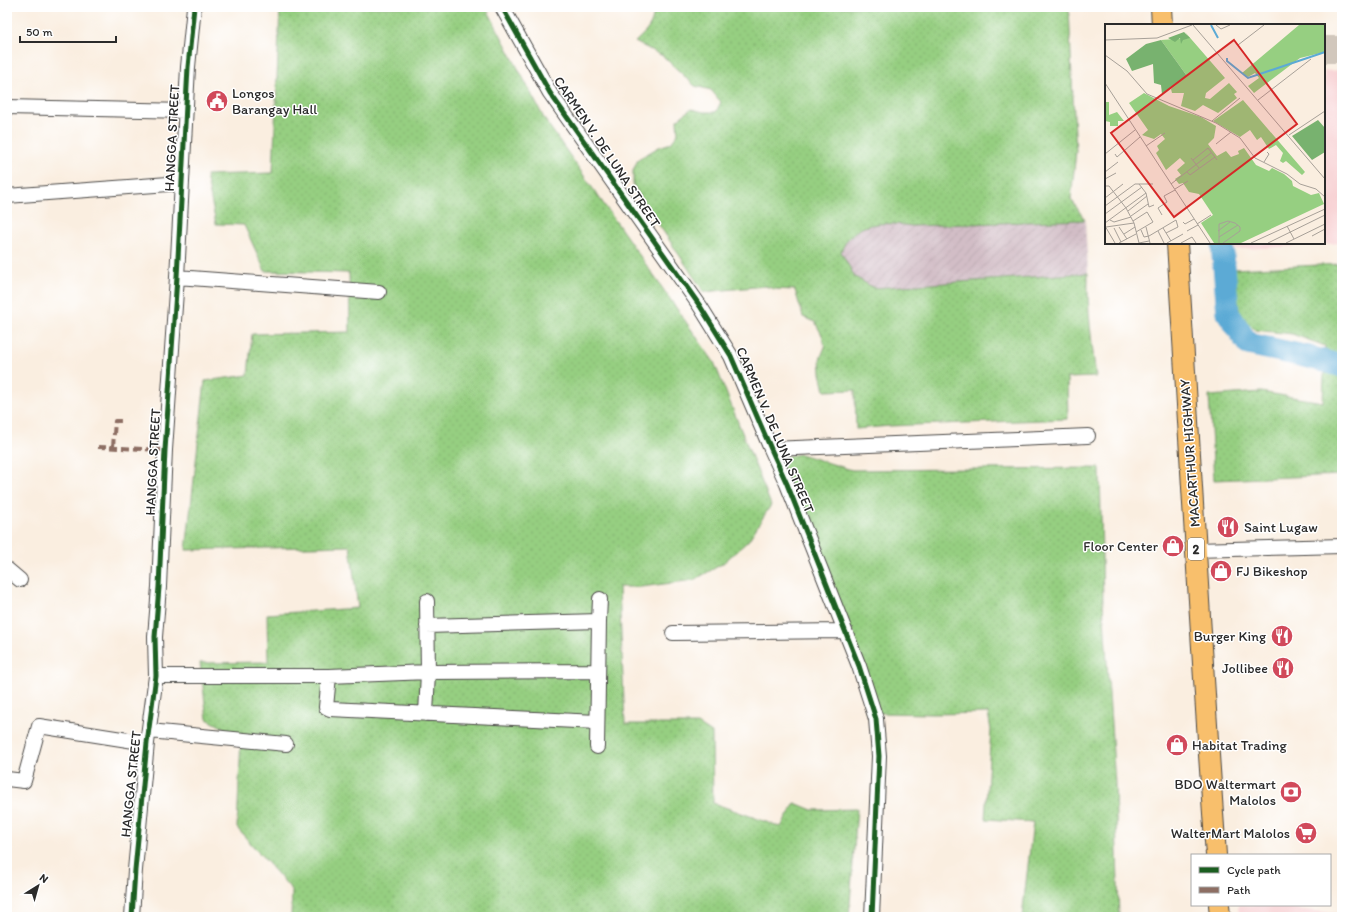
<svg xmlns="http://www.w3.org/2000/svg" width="1349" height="924" font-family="Itim,sans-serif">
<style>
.built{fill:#f7cfd1}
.industrial{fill:url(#industrial-furrows)}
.green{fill:url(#green-dots);stroke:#607d56}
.forest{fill:url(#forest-crowns);stroke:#526e4d}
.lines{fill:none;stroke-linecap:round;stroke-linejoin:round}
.river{stroke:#5caad5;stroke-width:23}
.minor-tunnel{stroke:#d1c7bc;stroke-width:14;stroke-dasharray:14 7;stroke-linecap:butt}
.minor-casing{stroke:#4a4846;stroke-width:16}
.highway-casing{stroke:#4a4846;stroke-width:22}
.minor{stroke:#fff;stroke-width:14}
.highway{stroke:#f8bf6c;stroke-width:20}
.quiet{stroke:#8d6e63;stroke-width:4;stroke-dasharray:8 4;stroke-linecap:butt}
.cycleway-casing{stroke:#fff;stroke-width:8}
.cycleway{stroke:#1b5e20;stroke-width:5}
.labels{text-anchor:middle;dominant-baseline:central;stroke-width:3;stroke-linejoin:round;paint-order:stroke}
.shield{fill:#fff;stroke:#6b6b6b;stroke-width:1}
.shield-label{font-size:13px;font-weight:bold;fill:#2b2b2b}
.poi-label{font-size:14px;fill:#2b2b2b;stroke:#fff;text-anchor:end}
.street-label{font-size:14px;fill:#2b2b2b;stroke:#fff}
.inset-river{fill:none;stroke:#5caad5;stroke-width:2}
.inset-road{fill:none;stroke:#a7a098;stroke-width:1}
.view{fill:#d62828;fill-opacity:0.15;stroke:#d62828;stroke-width:2}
.inset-edge{fill:none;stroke:#2b2b2b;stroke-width:2}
</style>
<defs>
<pattern id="industrial-furrows" width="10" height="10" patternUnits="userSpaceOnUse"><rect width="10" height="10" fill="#d2bdc6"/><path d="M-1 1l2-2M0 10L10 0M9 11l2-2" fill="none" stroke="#b4a3aa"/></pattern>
<pattern id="green-dots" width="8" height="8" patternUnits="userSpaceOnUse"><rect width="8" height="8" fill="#96cf81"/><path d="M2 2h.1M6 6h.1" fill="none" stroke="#81b270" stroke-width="1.8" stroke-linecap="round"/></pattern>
<pattern id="forest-crowns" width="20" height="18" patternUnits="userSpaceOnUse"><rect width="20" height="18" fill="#78b26f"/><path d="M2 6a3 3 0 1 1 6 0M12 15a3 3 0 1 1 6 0" fill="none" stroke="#63915b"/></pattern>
</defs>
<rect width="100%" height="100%" fill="#fff"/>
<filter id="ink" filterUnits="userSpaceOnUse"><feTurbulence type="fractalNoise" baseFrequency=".025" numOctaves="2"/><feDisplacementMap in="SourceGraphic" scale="8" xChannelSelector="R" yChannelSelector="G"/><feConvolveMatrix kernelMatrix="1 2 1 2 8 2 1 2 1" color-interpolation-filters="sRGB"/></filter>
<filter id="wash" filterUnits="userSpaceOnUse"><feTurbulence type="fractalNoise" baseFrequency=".012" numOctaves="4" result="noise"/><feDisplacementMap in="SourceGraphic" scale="16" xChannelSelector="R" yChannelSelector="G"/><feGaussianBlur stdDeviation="0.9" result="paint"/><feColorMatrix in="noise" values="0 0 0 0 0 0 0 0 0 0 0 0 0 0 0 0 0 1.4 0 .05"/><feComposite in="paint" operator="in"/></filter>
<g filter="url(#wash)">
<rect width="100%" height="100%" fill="#faeee0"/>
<path class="built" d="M1342,70v173l-113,7v-7h95v-172z
M1238,905h23l81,9v3h-103z"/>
<path class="industrial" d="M1085,220l3,53 -214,15 -19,-11 -14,-25 3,-8 7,-9 9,-6 14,-6h16l22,3z"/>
<path class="green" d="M280,7h206l59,113 169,242 57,143 -23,36 -26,23 -28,16 -53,7h-22l6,137h73l14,9 1,70 68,24 14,-24 17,7 45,-1 -8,108h-558l1,-27 -55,-62 4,-91 -34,-18 -7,-56 68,-1 -1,-48 91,-6 -8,-62 -164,4 19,-169 43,-6 4,-41 98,-2 -1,-59 -84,-2 -21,-46 -28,-1 -10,-49 67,-2z
M812,7h257l3,72 4,72 -5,48 14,21 -173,6c-28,-4 -59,-7 -71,26l14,25 19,11 214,-15c-1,35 4,70 8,104l-29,1 1,41 -178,7 -34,3 -1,-39 -30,1 -4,-18 -1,-14 5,-12 -3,-12 -7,-13 -12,-5 -8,-27 -21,-1 -9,-3 -61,6 -65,-97 -6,-11v-13l5,-12 21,-12 12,-4 7,-9 -1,-14 14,-11 13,3h12l5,-10 -10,-12 -16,-4 -32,-30 -28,-14c12,-11 18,-16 19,-33z
M1342,264v211l-128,5 -5,-84 52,-4 62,10 2,-56 -33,-12 -37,-4 -15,-15 -8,-46z
M800,454l52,16 248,-2 3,134 12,182 4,133h-97l11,-95 -48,-3 6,-89 -3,-17 -56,1 -53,-1 -101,-255z"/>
<path class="forest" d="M614,7h198l-197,3z"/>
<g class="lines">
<path class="river" d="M1222,243l6,70 20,31 61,13 33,9"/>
</g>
</g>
<g filter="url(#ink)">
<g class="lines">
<path class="minor-tunnel" d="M1324,43h18
M1324,56h18"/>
<g class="minor-casing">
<path id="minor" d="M502,7l48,86 150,213 31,50 40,93 16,35 72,182 17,53 3,37 -7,161
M7,107l179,4
M7,196l175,-13
M177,277l202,15
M771,449l317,-13
M1196,550l146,-4
M7,569l13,11
M599,621l1,-22
M427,626l172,-5 -2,126
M673,633l171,-2
M156,676h173l99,-4 170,-1
M329,676l-3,31 4,2 267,13
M426,714l2,-42 -1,-71
M149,731l137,13
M7,779l17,2 15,-55 108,17
M132,917l3,-47 12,-127 9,-67 -1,-39 4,-50 6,-137 12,-173 11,-210 6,-60"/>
</g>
<g class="highway-casing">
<path id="highway" d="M1161,7l1,18
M1177,243c13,204 24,408 39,612
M1219,905l1,12"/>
</g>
<use href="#minor" class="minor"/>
<use href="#highway" class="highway"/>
<path class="quiet" d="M98,447l67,3
M113,447l2,-26h9"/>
<g class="cycleway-casing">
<path id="cycleway" d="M502,7l48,86 150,213 31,50 40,93 16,35 72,182 17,53 3,37 -7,161
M132,917l3,-47 12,-127 9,-67 -1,-39 4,-50 6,-137 12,-173 11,-210 6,-60"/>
</g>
<use href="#cycleway" class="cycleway"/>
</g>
</g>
<defs>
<g id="civic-disc" transform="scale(1.15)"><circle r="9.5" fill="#d1495b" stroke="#fff"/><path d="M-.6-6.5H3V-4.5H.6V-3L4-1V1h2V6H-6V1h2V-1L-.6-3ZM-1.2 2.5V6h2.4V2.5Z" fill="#fff"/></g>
<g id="restaurant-disc" transform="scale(1.15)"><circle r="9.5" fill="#d1495b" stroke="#fff"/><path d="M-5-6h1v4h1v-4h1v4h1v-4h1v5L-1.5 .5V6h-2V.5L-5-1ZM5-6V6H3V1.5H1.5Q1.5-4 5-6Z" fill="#fff"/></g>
<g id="shop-disc" transform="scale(1.15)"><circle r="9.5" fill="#d1495b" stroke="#fff"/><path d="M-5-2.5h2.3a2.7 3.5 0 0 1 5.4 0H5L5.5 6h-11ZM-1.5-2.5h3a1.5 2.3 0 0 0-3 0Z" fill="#fff"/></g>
<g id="bank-disc" transform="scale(1.15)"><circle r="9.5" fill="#d1495b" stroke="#fff"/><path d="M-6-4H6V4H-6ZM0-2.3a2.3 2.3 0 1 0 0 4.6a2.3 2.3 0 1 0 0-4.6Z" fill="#fff"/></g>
<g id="supermarket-disc" transform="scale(1.15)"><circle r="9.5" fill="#d1495b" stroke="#fff"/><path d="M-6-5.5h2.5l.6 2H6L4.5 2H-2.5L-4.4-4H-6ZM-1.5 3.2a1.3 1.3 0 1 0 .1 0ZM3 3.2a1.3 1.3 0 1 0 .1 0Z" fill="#fff"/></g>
</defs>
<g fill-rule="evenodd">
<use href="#civic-disc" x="217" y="101"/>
<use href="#restaurant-disc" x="1228" y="527"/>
<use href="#shop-disc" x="1173" y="546"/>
<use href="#shop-disc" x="1221" y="571"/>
<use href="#restaurant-disc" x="1282" y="636"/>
<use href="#restaurant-disc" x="1283" y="668"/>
<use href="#shop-disc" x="1177" y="745"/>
<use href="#bank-disc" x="1291" y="792"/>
<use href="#supermarket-disc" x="1306" y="833"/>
</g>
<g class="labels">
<rect class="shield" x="1188" y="538" width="16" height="22" rx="3"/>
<g class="shield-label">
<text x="1196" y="549">2</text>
</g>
<g class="poi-label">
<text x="232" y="93" text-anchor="start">Longos<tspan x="232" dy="16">Barangay Hall</tspan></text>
<text x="1244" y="527" text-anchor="start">Saint Lugaw</text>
<text x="1158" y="546">Floor Center</text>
<text x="1236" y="571" text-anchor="start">FJ Bikeshop</text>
<text x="1266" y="636">Burger King</text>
<text x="1268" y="668">Jollibee</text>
<text x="1192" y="745" text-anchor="start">Habitat Trading</text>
<text x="1276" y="784">BDO Waltermart<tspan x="1276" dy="16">Malolos</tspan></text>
<text x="1290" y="833">WalterMart Malolos</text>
</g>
<g class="street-label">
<text transform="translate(172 138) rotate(-87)">HANGGA STREET</text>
<text transform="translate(607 152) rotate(56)">CARMEN V. DE LUNA STREET</text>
<text transform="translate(775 430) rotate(67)">CARMEN V. DE LUNA STREET</text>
<text transform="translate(1190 453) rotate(-94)">MACARTHUR HIGHWAY</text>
<text transform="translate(153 462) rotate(-87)">HANGGA STREET</text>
<text transform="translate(131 784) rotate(-84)">HANGGA STREET</text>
</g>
</g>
<g transform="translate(1105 24)">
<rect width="220" height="220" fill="#faeee0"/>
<path d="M194,1h26v27l-25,6 -46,35 -6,-7 11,-8 -4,-5 -7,4 -6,-4zM80,8l40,46 -19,15 -1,5 5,1 19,-16 8,9 -3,2 3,4 -19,15 -15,-8 -8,6 -14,-5 3,-13h-12l-1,-4 16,-13 -26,-36 28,-2zM39,69l25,13 32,11 15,9 -2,12 -6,6 9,12 9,-5 5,6 8,-3 -1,-3 6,-3 12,17 13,6 3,-3 12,6 8,7 1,5 18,9 8,-2 5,11 -83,39h-27l-13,-20 12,-8 -14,-21 -10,-2 -6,-9 -4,1 -4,-5 6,-4 -4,-5 8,-7 -5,-5 -14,12 -10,-17 3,-3 -2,-4 8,-7 -4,-5 -7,5 -12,-4 6,-5 -19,-27zM138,76l62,72 -3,3 -16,-14 -3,2 -3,-2 3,-8 -7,-8 -7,4 -8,-12 -4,3 -7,-10 -10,7 -27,-16zM0,78h4v13l8,-3 7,9h-6v5h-8v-4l-5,-1z" fill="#96cf81"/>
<path d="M79,8l6,6 -7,2 -2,4 -1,-6 -5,4 -7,-4zM56,16l26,36 -25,18 -1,-9 -7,-2 -1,-19 -21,7 -6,-12 20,-15zM213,96l7,8v24l-13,8 -20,-24z" fill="#78b26f"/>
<path class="inset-river" d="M106,1l7,13M122,34v3l21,17 77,-26"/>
<path class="inset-road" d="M88,1l132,154M111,1l5,4 9,-4M0,16l52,-2 35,-13M133,21l26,-20M0,31l22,16 20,23 69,29 24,15 15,20 32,16 13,10 16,5 9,8M0,59l105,160M153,76l53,-41M107,97l28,-23M184,111l36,-24M111,120l15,-12M41,122l19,-13M0,130l30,-24M10,130l2,3 23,-20M86,134l8,10M88,136l15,-12 9,12M159,138l5,-8 -2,-2M0,148l13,-10M82,148l3,3 25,-18M0,155l11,-6M34,160l7,9 3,14 5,-2M66,160l40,-31M0,162h4l17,22 8,15 5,20 10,-2M70,165l13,-8M0,174l18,-14M0,182l30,-22h18M23,187l19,-15M0,190l37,-27M57,191l-4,-7 9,-6 -3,-6 11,-6M26,192l17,-12M5,196l4,2 17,-5M28,197l14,-9 6,10 -17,10M78,198l2,2 9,-5M0,199l41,-30M92,200l14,-9M0,202l10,17M182,202l7,13M1,203l28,-4M14,203l8,12M41,203l4,16M9,204l7,14M58,204l8,13M36,206l3,7 5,-1 27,-16 2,7 -12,6M53,207l6,12M82,207l11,-6M113,207l12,-9M19,210l11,-7M207,212l13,-7M114,213l19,-12M14,219l17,-9M62,219l16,-9M76,219l11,-6 4,6M114,219v-19l9,-3 7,2 5,4v4l-17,12M146,219l74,-34M163,219l57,-28M181,219l39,-19"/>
<path class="view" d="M129,16l63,84 -123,93 -63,-84z"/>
<rect width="220" height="220" class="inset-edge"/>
</g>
<rect width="1349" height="924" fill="none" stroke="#fff" stroke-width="24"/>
<rect x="1191" y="854" width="140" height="52" fill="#ffffff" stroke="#aaaaaa"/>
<rect x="1199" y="867" width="20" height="6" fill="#1b5e20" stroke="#aaaaaa"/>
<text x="1227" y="874" font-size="12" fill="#2b2b2b">Cycle path</text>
<rect x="1199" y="887" width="20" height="6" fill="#8d6e63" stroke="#aaaaaa"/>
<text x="1227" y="894" font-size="12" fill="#2b2b2b">Path</text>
<g transform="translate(38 886) rotate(37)" stroke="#ffffff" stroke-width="3" paint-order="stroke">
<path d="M0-3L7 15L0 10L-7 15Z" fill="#2b2b2b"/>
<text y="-6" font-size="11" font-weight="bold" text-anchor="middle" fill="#2b2b2b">N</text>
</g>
<path d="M20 36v6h96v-6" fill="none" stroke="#2b2b2b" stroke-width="2"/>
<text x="26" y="36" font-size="12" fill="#2b2b2b" stroke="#ffffff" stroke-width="3" paint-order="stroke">50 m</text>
</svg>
